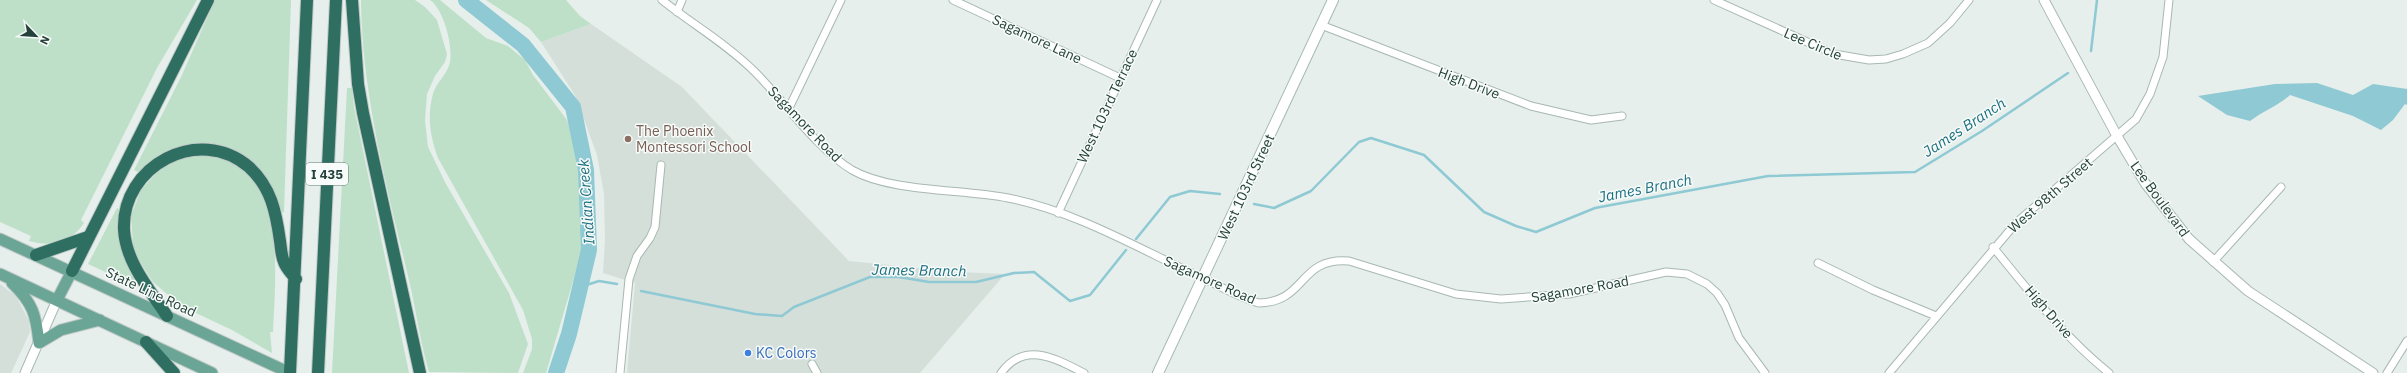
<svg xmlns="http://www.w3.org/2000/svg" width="2407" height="373" font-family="'IBM Plex Sans',sans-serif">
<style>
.built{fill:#d4dfda}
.green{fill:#bfe0c8}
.water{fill:#8ec9d4}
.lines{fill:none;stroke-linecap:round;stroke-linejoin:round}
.stream{stroke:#8ec9d4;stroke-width:2.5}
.river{stroke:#8ec9d4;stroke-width:16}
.minor-casing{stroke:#a8b8b2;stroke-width:9}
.tertiary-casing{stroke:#a8b8b2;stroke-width:11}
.secondary-casing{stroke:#a4bbb3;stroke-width:12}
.primary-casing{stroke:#c2cac8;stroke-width:13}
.motorway-casing{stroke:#c2cac8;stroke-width:14}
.minor{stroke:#fff;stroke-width:7}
.tertiary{stroke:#fff;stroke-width:9}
.secondary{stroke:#fff;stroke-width:10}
.primary{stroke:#6aa596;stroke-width:11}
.motorway{stroke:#2f6f62;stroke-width:12}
.education-dot{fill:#8d6e63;stroke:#f7fbf9;stroke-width:1.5}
.shop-dot{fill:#3f7fe0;stroke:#f7fbf9;stroke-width:1.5}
.labels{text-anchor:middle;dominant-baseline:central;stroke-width:3;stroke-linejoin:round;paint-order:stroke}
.shield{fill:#f7fbf9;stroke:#637a73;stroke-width:1}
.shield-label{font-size:13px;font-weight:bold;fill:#24423a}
.street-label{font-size:14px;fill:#24423a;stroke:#f7fbf9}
.education-label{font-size:14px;fill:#785e54;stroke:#f7fbf9;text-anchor:start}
.shop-label{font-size:14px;fill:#366cbe;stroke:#f7fbf9;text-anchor:start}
.water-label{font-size:15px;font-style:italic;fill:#1c6f80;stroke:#f7fbf9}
</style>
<rect width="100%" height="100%" fill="#e6efeb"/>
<path class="built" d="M591,24l91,63 167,174 109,11 47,2 -85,99h-293l8,-90 -32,-10 2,-33 -1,-46 -7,-39 -21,-58 -35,-55z
M0,284l16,12 13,25 1,11 -19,41h-11z"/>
<path class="green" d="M0,0h197l-40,68 -76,152 3,3c-13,20 -33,24 -55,18l2,-5 -31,-14z
M215,0h76l-7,212 -3,1 -7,-16 -21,-30 -73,-20 -21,9 -21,16 -4,-2 47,-93z
M361,0h54l10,7 12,13 10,34 -2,8 -10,14 -8,18 -2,26 3,27 18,37 63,109 19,51 -10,29 -89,-1c-8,-27 -12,-55 -18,-83 -22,-95 -49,-190 -50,-289z
M430,0h10l46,38 22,8 17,14 8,15 34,45 5,15 13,72 1,30 -40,136h-23l9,-24v-10l-9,-29 -85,-152c-7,-19 -11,-39 -6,-60 2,-13 11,-19 16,-30 8,-15 -4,-59 -18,-68z
M486,0h80l14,16 11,8 -50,18 -12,-14z
M347,88h5l2,19 55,266h-77z
M189,156c100,-8 87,112 84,176h-3l2,21 -40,-23 -51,-24 -28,-24 -16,-25 -4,-13 -2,-28 10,-26 18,-20 10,-7z
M117,208l4,2 18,74 -3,2 -48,-22z"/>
<path class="water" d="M2317,83l36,12 20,-11 34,5v16l-2,-1 -12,16 -12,10 -28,-14 -63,-21c-12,11 -27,16 -40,26l-23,-6 -29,-19 77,-12z"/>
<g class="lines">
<path class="stream" d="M2091,51l6,-51
M1254,204l20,4 37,-17 48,-49 12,-4 53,17 60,57 32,14 20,6 59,-24 173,-32 147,-4 67,-41 86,-58
M1136,239l34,-42 20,-6 30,3
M580,287l19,-6 18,3
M641,291l114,23 27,2 12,-9 76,-30h29l30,5h47l38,-9 20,-1 36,29 20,-6 36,-45"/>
<path class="river" d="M466,0l57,45 50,62 13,63 3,80 -20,84 -13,39"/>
<g class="minor-casing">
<path id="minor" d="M662,0c30,24 65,44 93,72 30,30 61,76 97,98 38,22 110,19 156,28 66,13 128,49 188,77 21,9 41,22 63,28 48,-1 39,-46 90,-42l107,33 45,5 68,-5 97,-22 21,2 20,10 10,9 8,12 14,33 26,35
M953,0l167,78
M1714,0l120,54 35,6 17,-1 17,-5 25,-11 22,-20 19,-23
M677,12l5,-12
M1321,25l210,81 60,14 31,-4
M789,108l52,-108
M1058,213l99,-213
M1993,247c36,44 71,90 116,126
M2213,262l68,-75
M1818,263l55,27 63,26
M812,364l5,9
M620,373l9,-94 8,-23 13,-18 5,-11 6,-62
M1001,373c24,-33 55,-14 83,0
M1889,373l127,-150 120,-104 14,-25 13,-37 6,-57
M2387,373l20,-32"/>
</g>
<g class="tertiary-casing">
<path id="tertiary" d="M2044,0l73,136 28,47 44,56 59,52 125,82
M25,373l32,-73"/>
</g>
<g class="secondary-casing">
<path id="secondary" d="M1158,373l175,-373"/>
</g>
<g class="primary-casing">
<path id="primary" d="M0,239l290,134
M0,274l212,99
M12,283c21,20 24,32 27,60l22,-13 39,-10
M57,300l15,-29"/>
</g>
<g class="motorway-casing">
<path id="motorway" d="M352,0l6,84 5,29 57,260
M36,255l52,-18
M72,271l136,-271
M167,316c-17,-26 -41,-53 -43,-86 -3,-64 75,-106 125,-63 22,20 27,45 31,74 1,6 1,14 4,21 2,6 8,12 12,17
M146,342l28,31
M290,373l17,-373
M318,373l18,-373"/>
</g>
<use href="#minor" class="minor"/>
<use href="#tertiary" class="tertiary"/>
<use href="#secondary" class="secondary"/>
<use href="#primary" class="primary"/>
<use href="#motorway" class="motorway"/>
</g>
<circle class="education-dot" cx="628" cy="139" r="4"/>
<circle class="shop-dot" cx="748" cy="353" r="4"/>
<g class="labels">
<rect class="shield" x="306" y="163" width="42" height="22" rx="3"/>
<g class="shield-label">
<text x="327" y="174">I 435</text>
</g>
<g class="street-label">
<text transform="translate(1037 39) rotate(25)">Sagamore Lane</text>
<text transform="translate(1813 44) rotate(23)">Lee Circle</text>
<text transform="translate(1469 83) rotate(21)">High Drive</text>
<text transform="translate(1107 106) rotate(-65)">West 103rd Terrace</text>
<text transform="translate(805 124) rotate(46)">Sagamore Road</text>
<text transform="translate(1246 187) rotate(-65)">West 103rd Street</text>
<text transform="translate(2050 195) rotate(-41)">West 98th Street</text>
<text transform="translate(2160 199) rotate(54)">Lee Boulevard</text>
<text transform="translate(1210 280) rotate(24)">Sagamore Road</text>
<text transform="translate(1580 289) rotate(-10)">Sagamore Road</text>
<text transform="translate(151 292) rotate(25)">State Line Road</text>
<text transform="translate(2049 312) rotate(49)">High Drive</text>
</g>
<g class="education-label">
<text x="636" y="131">The Phoenix<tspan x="636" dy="16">Montessori School</tspan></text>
</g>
<g class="shop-label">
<text x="756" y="353">KC Colors</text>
</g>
<g class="water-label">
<text transform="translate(1964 127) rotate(-33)">James Branch</text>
<text transform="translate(1645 188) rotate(-11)">James Branch</text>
<text transform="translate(586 202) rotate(-94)">Indian Creek</text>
<text transform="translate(919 270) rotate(1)">James Branch</text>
</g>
</g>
<g transform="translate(36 36) rotate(115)" stroke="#f7fbf9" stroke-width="3" paint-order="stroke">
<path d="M0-3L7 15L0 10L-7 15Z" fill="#24423a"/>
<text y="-6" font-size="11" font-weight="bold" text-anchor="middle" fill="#24423a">N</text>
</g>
</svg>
